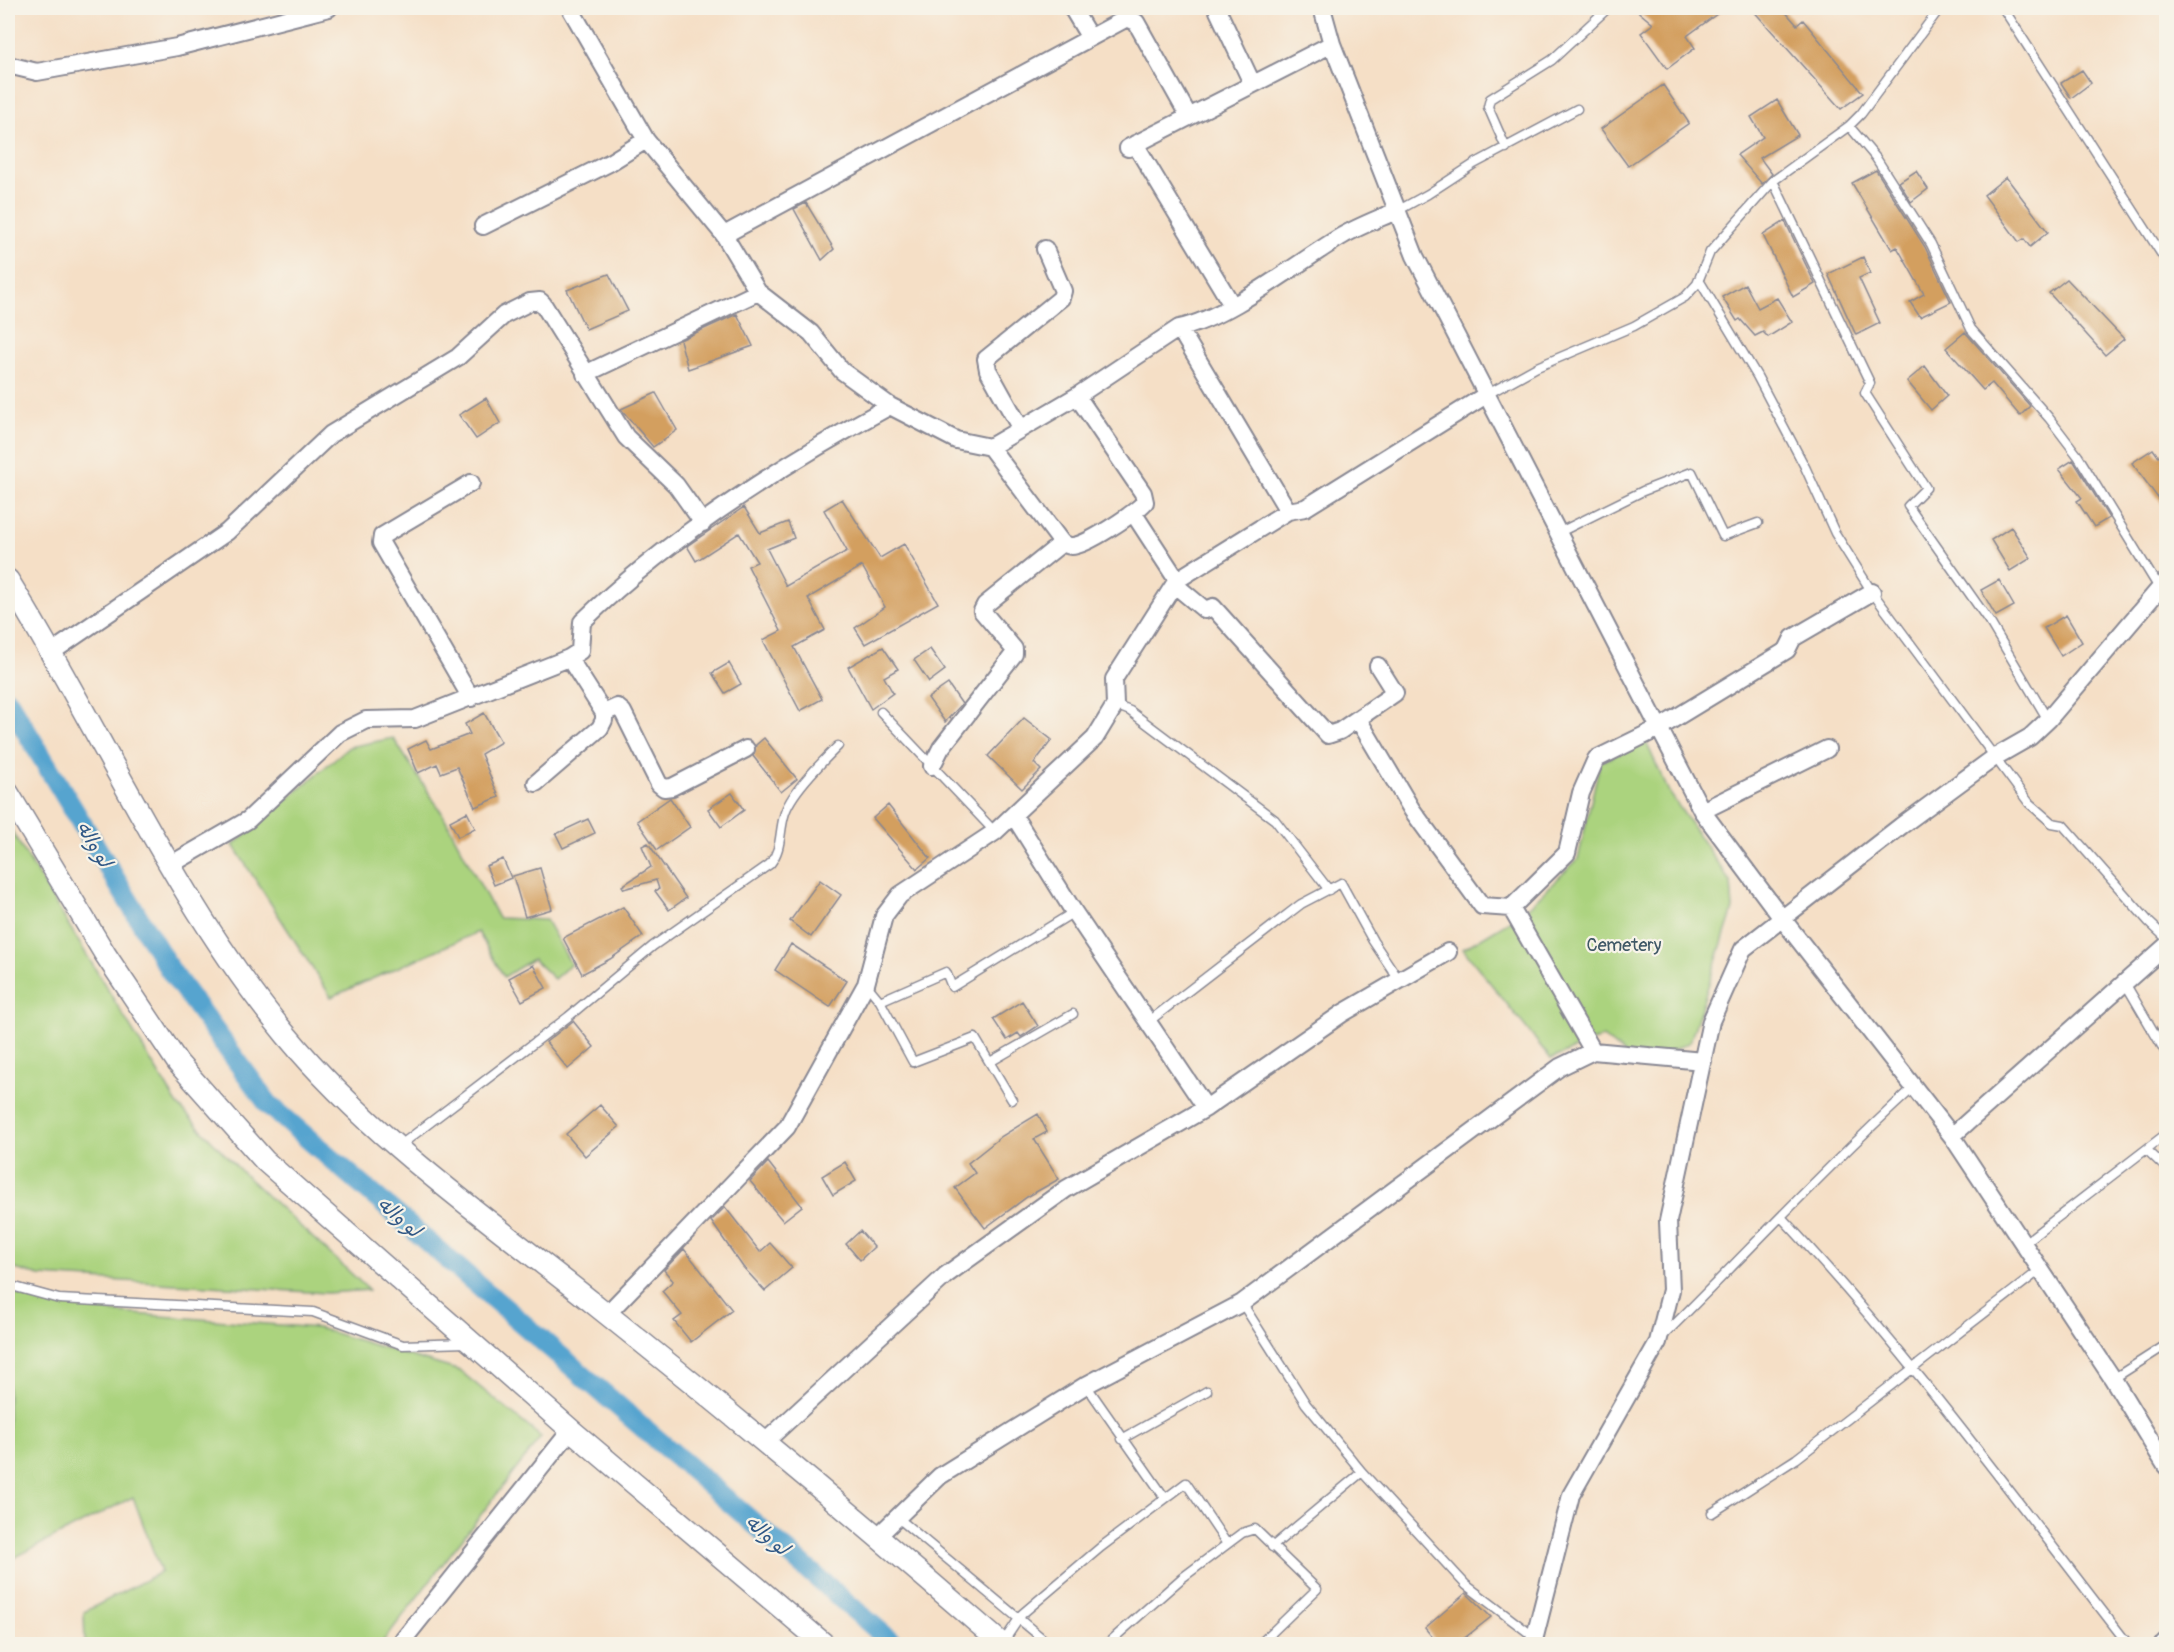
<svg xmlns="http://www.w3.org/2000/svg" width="2174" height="1652" font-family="Pangolin,'Playpen Sans Arabic',sans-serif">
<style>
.green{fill:#abd37e;stroke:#63816e;stroke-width:1.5}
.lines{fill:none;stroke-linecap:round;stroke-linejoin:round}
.canal{stroke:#56a4cf;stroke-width:21}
.building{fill:#d39f5e}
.service-casing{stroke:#888792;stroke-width:11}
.minor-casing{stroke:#888792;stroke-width:20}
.tertiary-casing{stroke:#888792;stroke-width:24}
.service{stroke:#fff;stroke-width:8}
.minor{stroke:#fff;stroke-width:16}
.tertiary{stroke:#fff;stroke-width:21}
.labels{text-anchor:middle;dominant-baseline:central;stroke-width:4.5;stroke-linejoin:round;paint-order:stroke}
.park-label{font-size:18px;fill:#3f5866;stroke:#f7f3e8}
.water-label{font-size:20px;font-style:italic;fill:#305886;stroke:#f7f3e8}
</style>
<rect width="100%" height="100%" fill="#f7f3e8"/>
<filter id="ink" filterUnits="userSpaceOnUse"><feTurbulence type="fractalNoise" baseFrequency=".0167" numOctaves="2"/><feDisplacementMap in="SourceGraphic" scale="12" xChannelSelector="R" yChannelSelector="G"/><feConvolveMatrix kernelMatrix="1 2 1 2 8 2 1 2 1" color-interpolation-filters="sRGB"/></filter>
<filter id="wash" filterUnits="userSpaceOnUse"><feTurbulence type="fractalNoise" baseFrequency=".008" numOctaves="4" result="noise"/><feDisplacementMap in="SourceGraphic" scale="24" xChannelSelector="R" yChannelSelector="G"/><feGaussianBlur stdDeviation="1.35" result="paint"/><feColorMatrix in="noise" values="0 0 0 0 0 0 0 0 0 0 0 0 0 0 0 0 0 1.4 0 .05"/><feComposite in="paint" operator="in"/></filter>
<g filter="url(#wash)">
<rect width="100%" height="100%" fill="#f5dfc6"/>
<path class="green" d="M393,738l49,75 56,105 48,2 25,44 -17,15 -21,-20 -29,18 -26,-45 -147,65 -98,-152 116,-98z
M1646,742l23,50 62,91 2,26 -43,133 -50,24 -37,-29 -52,22 -88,-110 58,-35 57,-55 22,-97z
M8,825l169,279 66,69 126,117 -42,3 -287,-17 -32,-9z
M8,1293l113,20 197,15 142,43 81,66 -160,207h-296l-1,-32 77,-40 -28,-75 -125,64z"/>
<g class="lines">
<path class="canal" d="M8,701l162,269 99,135 625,539"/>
</g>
<g id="blocks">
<path class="building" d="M1634,8h91l-38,28 8,12 -28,21 -26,-36 12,-9z
M1751,8h31l15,17 6,-5 60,73 -22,16z
M2082,70l9,13 -20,15 -10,-15z
M1663,85l26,38 -61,43 -27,-37z
M1777,100l21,35 -38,23 12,16 -10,10 -25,-29 26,-18 -12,-20z
M1876,170l49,77 26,55 -31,15 -10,-15 14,-8 -27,-47 -5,3 -40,-67z
M1916,171l12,18 -17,13 -12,-20z
M2006,177l42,55 -18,15 -6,-8 -5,3 -35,-47z
M806,203l28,46 -12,11 -28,-51z
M1785,221l30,63 -22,13 -30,-62z
M1863,257l7,16 -11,5 21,45 -24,12 -28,-61z
M609,274l19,37 -42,18 -19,-39z
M2067,279l57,60 -19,16 -56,-62z
M1745,284l13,24 19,-10 15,24 -24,15 -5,-5 -8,4 -15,-17 -3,2 -15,-24z
M737,314l16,32 -65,23 -8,-29z
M1965,332l65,74 -10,10 -28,-33 -9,7 -37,-42z
M1925,366l22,30 -16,14 -24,-29z
M656,393l21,37 -24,17 -32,-38z
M486,398l14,25 -24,16 -17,-24z
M2153,449l5,7 8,-5v58l-34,-46z
M2073,460l36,58 -15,9 -17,-26 5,-3 -23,-29z
M842,499l38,59 24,-14 34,59 -73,41 -10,-16 30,-21 -23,-41 -54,32 17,32 -31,17 28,52 -22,12 -37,-71 18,-9 -33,-65 9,-4 -18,-29 -43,28 -9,-15 57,-39 16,26 28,-11 6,16 -27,11 19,37 61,-35 -23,-41z
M2011,527l20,31 -21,13 -19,-31z
M1999,580l15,26 -18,10 -15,-26z
M2066,615l16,27 -21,14 -17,-28z
M883,647l15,22 -14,8 9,16 -22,16 -23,-42z
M930,649l15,21 -16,12 -15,-22z
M729,663l12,21 -16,9 -13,-20z
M948,684l14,20 -17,18 -17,-24z
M484,713l17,29 -20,12 18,43 -24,10 -18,-40 -16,6 -4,-9 -19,9 -10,-24 18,-9 5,9 39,-15 -5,-10z
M1024,718l28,22 -18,23 7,7 -19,19 -34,-33z
M764,738l33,41 -16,13 -28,-36 3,-11z
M732,793l12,17 -23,17 -13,-18z
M670,798l20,29 -33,23 -20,-29z
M888,805l42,53 -13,11 -44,-51z
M467,812l8,16 -17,9 -8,-16z
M588,819l7,14 -32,15 -7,-14z
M648,843l38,55 -17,12 -14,-19 4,-2 -3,-9 -32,9 -2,-3 29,-19 -9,-21z
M503,859l8,19 -17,7 -8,-19z
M540,868l12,41 -27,8 -12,-41z
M820,880l21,15 -30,42 -21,-16z
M623,907l20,29 -33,23 -28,15 -19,-36z
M791,944l56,37 -17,26 -55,-37z
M533,965l13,23 -24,13 -13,-23z
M1022,1001l16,25 -17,11 -3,-4 -11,7 -14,-21z
M573,1021l21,26 -26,22 -22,-27z
M600,1105l19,22 -34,29 -19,-22z
M1038,1114l9,18 -13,7 25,40 -32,18 -42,31 -30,-40 20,-15 -7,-10 34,-27z
M768,1162l34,44 -19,15 -33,-40z
M845,1162l11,19 -23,14 -11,-19z
M725,1207l35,45 10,-9 22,25 -27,23 -22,-24 -32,-46z
M860,1231l14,16 -14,13 -14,-16z
M684,1249l48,61 -41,32 -17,-21 8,-6 -20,-24 11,-10 -9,-11z
M1466,1593l25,24 -34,27h-19l-13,-16z"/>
</g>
</g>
<g filter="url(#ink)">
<use href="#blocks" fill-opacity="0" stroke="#888792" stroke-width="1.5"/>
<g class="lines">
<g class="service-casing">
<path id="service" d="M2003,8l163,253
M1849,126l27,32 55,86 40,85 78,89 29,38 81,132
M1506,148l-18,-41 2,-8 62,-39 56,-52
M1773,181l97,202 -5,10 61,95 -18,18 83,118 57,96
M1397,211l31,-17 46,-30 103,-55
M1699,280l58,96 48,91 30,66 37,59 157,211 23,20 11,2 86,97 17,16
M1486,395l51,-28 97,-41 51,-29 12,-13 13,-32 63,-71 76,-55 12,-12 79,-106
M1558,533l85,-42 49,-19 31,64 35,-13
M1115,705l15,6 145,109 54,70
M881,712l114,120
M2125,983l41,70
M866,984l14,17 33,61 62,-24 37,62
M880,1001l66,-29 6,15 122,-75
M1148,1022l153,-118 40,-21 32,58 26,39
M990,1062l83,-48
M398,1147l170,-130 85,-71 117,-82c12,-15 9,-30 14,-48 5,-22 38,-54 54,-70
M2148,1151l18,17
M1782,1218c126,134 234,282 346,426
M2023,1244l143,-110
M8,1285l51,14 254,13 90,33 63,-2
M1242,1303l64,101 56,68 104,113 67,51
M1661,1338c85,-84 165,-171 253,-251
M2113,1379l53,-34
M1086,1385l79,113
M1122,1439l85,-48
M1712,1513l84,-54 244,-189
M897,1517l152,127
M1272,1547l90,-75
M1002,1644l20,-30 79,-67 85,-64 41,61
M1107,1644l75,-66 60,-45 13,-4 62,60 -57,55"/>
</g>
<g class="minor-casing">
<path id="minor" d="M570,8l76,132
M1072,8l18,30
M1322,8l10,36 83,212 287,555 79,106 171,219 161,243 53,87
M1218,11l34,72
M8,65l29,7 140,-25 152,-39
M1135,144l97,161
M1128,148l204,-104
M483,226l126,-63 37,-23 78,95 34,57 53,41 31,38 48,35 66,34 34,7 87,-51 102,-68c48,-9 119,-66 163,-92 17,-10 36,-17 54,-25
M724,235l403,-217 9,4 52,93
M1179,328l109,183
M585,374l173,-82
M1021,429l-33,-59 -2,-11 75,-61 2,-7 -18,-42
M990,447l72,96c3,1 6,3 9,3 14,1 64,-33 74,-44l-2,-9 -66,-97
M1134,514l43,66
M1175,585l30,25 8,-3 115,128 12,-4 55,-38 -17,-27
M52,652l175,-120 104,-98 127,-77 46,-42 26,-13 10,-1 3,3 83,133 50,48 27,38
M471,698l-90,-155 1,-7 89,-53
M604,713l13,-6 6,5 36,72 5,4 8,-1 74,-38
M1358,719l54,91 70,96 29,2 82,143
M932,766l9,-18 73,-94v-5l-32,-38 3,-6 77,-62
M536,783l64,-55 4,-8v-7l-35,-55
M1702,811l125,-62
M1014,816l60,96 132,196
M170,865l78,-45 92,-87 26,-13 49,-1 154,-61 11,-7 2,-29c89,-87 199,-157 308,-216
M1511,908l56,-55 14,-60 15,-34 63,-31 128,-78 6,-12 79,-46
M1952,1136l214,-190
M607,1314l180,-187 79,-143 18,-68 16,-21 95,-63 100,-94 20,-33 -1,-26 63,-99 111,-69 17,-3 181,-113
M764,1443l182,-168 120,-86 140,-81 137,-95 105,-61
M878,1536l62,-60 146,-91 156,-82 318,-236 33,-16 110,10
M400,1644l171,-214
M1533,1644l38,-149 87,-153 13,-52 -3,-69 43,-200 32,-72 158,-123 94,-69 35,-20 18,-17 118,-139
M2163,1644l3,-3"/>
</g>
<g class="tertiary-casing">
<path id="tertiary" d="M8,580c93,150 165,318 278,455 88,106 205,186 312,272 137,109 272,222 404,337
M8,793l97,161 73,109 87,98 306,269 253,214"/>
</g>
<use href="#service" class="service"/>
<use href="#minor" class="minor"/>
<use href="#tertiary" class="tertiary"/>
</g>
</g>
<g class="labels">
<g class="park-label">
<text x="1624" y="945">Cemetery</text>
</g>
<g class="water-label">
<text transform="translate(94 844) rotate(59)">لو واله</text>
<text transform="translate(399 1217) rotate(41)">لو واله</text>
<text transform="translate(767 1535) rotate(41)">لو واله</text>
</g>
</g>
<rect width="2174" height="1652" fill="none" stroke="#f7f3e8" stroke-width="30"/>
</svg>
